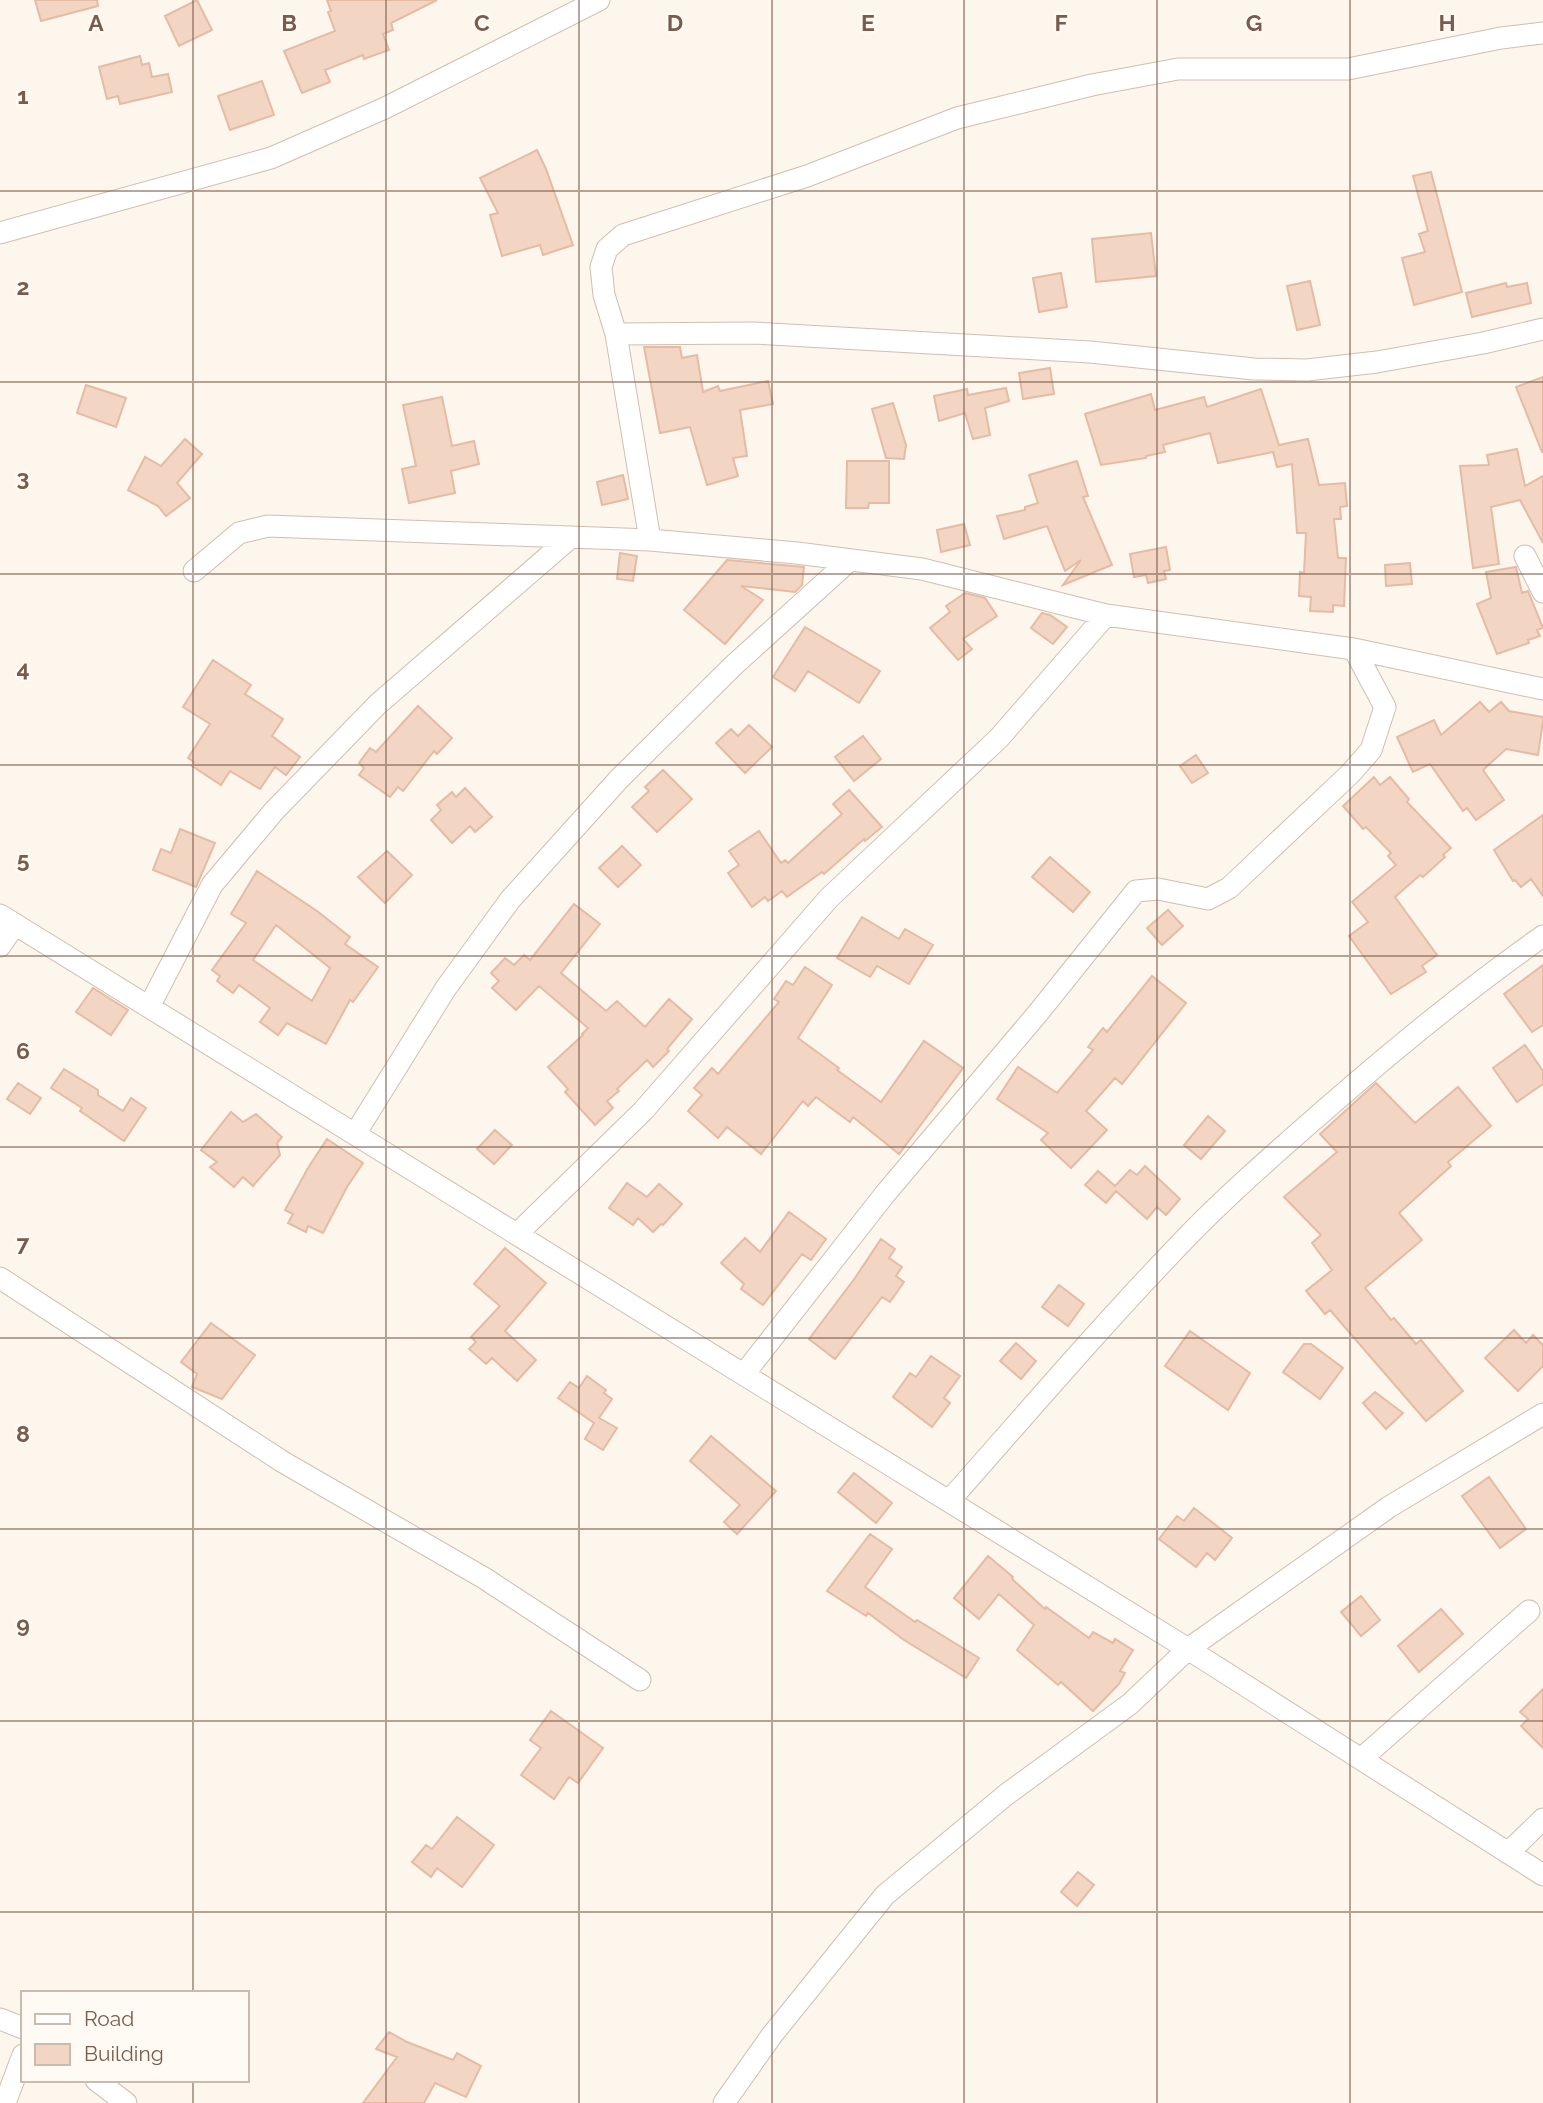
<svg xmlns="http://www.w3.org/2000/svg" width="1543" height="2103" font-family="Raleway,sans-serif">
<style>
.building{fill:#f3d5c3;stroke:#e6bba3;stroke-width:2;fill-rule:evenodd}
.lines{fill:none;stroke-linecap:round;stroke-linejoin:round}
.street-casing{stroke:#d1beb0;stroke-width:23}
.street{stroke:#fff;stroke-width:21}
.grid{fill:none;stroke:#7a5c4d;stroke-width:2;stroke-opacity:0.55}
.grid-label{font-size:23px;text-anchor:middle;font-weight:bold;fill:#7a5c4d;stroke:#fffaf3;stroke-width:5;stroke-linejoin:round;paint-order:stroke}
</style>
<rect width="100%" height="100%" fill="#fdf6ec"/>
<path class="building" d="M35,0h62l1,6 -57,15z
M197,0l15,30 -33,16 -14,-30z
M327,0h110l-46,23 2,7 -10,4 6,16 -25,9 -1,-4 -38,15 5,12 -28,11 -18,-42 51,-20 -7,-19 3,-1z
M140,56l2,9 7,-2 3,14 16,-3 4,18 -52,12 -2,-8 -11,3 -8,-32z
M262,81l12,34 -44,15 -12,-34z
M537,150l9,19 27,76 -30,10 -3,-10 -38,11 -12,-41 8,-2 -18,-35z
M1431,172l31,120 -48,13 -12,-47 23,-6 -6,-18 9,-3 -15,-55z
M1151,233l5,43 -60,6 -4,-43z
M1061,273l6,34 -28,5 -6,-34z
M1310,281l10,44 -23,5 -10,-44z
M1506,283l1,4 20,-4 4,20 -59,14 -6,-24z
M644,347h36l2,11 15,-3 6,37 15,-6 2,5 48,-10 5,23 -33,6 7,46 -14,2 5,18 -31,9 -17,-58 -30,6z
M1050,368l4,26 -31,5 -4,-26z
M1543,377v75h-1l-26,-65z
M86,385l40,13 -10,29 -39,-14z
M1006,388l3,13 -24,7 5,27 -17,4 -8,-26 -26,8 -5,-25 33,-7 1,6z
M1261,389l18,56 29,-6 11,46 26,-2 2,23 -7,1 1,12h-7l4,39h8l-2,48 -11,-1v7l-23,-1 1,-14 -12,-1 1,-24 4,1 2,-40h-9l-5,-69 -15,3 -4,-15 -55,11 -8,-30 -47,12 2,7 -19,4v2l-45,7 -16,-51 66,-20 4,16 49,-13 3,10z
M442,397l10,49 22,-5 5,23 -28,7 4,22 -46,10 -7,-34 14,-3 -13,-61z
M893,403l13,42 -2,14 -18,-1 -14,-49z
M185,439l17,15 -25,29 13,15 -24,18 -8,-10 -30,-16 17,-33 16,9z
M1517,449l8,37 18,-10v67l-23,-43 -29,7 8,57 -26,4 -13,-102 29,-1 -2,-10z
M847,461h42v42h-20l-1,5h-22z
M1077,461l11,35 -5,1 29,68 -49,20 18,-25 -16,11 -18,-45 -43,13 -7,-23 28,-6v-3l13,-4 -9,-28z
M623,475l5,24 -26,6 -5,-23z
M964,524l6,21 -29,7 -4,-22z
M1166,547l4,23 -6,1 2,8 -18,4 -2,-8 -12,2 -4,-23z
M620,553l17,3 -4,25 -16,-2z
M727,560l77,7 -2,18 -7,7 -54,-6 22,14 -38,44 -41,-34z
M1410,563l2,21 -26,2 -1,-21z
M1516,567l6,26 6,-2 15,37 -6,2 3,6 -12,4 1,3 -32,11 -20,-50 14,-6 -5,-26z
M965,593l20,5 12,18 -34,23 9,10 -14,11 -28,-32 20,-16 -4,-6z
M1042,613l8,2 17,12 -14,17 -22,-16z
M805,627l75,44 -21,32 -51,-32 -13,20 -22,-14z
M213,660l38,25 -6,9 38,25 -11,17 28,21 -14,18 -11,-8 -15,22 -30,-18 -9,14 -29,-19 2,-4 -6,-4 22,-34 -27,-17z
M1480,702l9,10 12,-10 8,9 34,6v4l-5,34 -32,-6 -23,21 21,30 -28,20 -9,-12 -4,3 -33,-47 -17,8 -16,-35 37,-17 7,15z
M418,706l34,32 -15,16 -3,-3 -31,40 -5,-4 -8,10 -31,-22 5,-7 -5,-5 11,-15 6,4z
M749,725l23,22 -27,26 -29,-30 15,-14 7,7z
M863,736l18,23 -27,22 -19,-24z
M1196,755l12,18 -16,10 -12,-17z
M663,770l29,29 -35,33 -25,-25 17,-16 -4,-4z
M1374,777l6,8 10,-8 19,22 -2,3 44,46 -8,7 2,2 -22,20 -3,-2 -25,22 42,58 -15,11 4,6 -35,22 -42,-58 19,-14 -16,-20 44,-37 -8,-9 3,-3 -25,-26 -3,2 -20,-23z
M465,788l27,29 -17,15 -5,-6 -18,17 -21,-23 10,-10 -4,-5 15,-13 4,5z
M849,790l33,37 -17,14 -1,-2 -40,35 -2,-2 -35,25 -5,-6 -14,10 -3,-4 -13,10 -24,-34 11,-8 -10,-14 30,-20 22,32 4,-3 3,3 54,-49 -9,-10z
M1543,815v81l-12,-17 -10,8 -6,-7 -2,1 -19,-31z
M180,829l35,14 -19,44 -43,-17 8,-21 10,4z
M622,846l19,19 -23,22 -19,-19z
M387,851l25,24 -27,28 -27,-26z
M1050,857l40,35 -17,20 -41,-35z
M257,871l60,40 33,26 -5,7 33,23 -25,35 -3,-2 -24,44 -39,-21 -9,12 -18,-13 10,-14 -31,-23 -6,8 -16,-12 3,-5 -8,-6 34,-47 -15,-9zM276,925l54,43 -18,33 -59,-41z
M574,904l26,20 -39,49 45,38 11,-10 28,26 24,-28 23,20 -25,30 2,2 -16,16 -6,-7 -30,29 2,2 -12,10 6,7 -18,17 -30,-33 3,-3 -20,-22 35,-32 -1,-1 6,-6 -49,-42 -23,24 -24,-22 7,-7 -8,-8 14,-15 9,7 10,-10 6,5z
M1168,910l15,16 -21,19 -15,-17z
M862,917l37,22 6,-10 28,16 -24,39 -32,-18 -7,11 -33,-19z
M1543,965v60l-11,7 -28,-38z
M805,967l27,18 -34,53 41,30 -2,2 44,32 43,-61 39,27 -64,86 -46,-37 -3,5 -34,-25 -8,9 -5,-5 -42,53 -34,-27 -9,11 -30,-27 14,-16 -8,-7 18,-20 6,6 61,-72 -5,-3 12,-18 7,4z
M1152,976l34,27 -64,81 -7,-6 -29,33 21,19 -36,38 -30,-28 7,-7 -51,-34 21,-32 39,26 36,-43 -5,-3 15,-19 4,4z
M93,988l35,22 -17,25 -35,-23z
M1525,1045l18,26v13l-26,18 -24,-34z
M64,1069l34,21v5l25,16 8,-13 15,10 -22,33 -44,-30 2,-3 -31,-20z
M18,1083l23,15 -11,16 -23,-15z
M1376,1083l39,40 43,-36 33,39 -43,36 3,4 -52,47 23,27 -57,48 26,32 3,-2 22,26 5,-4 42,51 -37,30 -96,-111 -5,4 -19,-23 26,-21 -20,-27 9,-8 -37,-38 53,-45 -17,-18z
M231,1112l12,10 13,-8 26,23 -5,6 3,12 -27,31 -10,-9 -9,10 -24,-20 7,-5 -16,-12z
M1208,1116l17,15 -24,28 -17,-14z
M495,1130l17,15 -18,19 -17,-15z
M327,1139l36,24 -16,24 -24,46 -15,-7 -2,6 -18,-9 5,-9 -8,-4 23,-42z
M1145,1166l35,33 -14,16 -9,-8 -10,12 -31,-28 -10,12 -21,-18 13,-14 17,15 15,-16 7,5z
M627,1183l20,14 12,-13 23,20 -19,21 -2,-1 -8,8 -15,-14 -5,7 -24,-17z
M789,1212l37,27 -15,21 -9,-6 -39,51 -22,-16 3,-5 -23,-21 24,-25 15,14z
M881,1239l14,10 -6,9 13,9 -6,9 8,6 -14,20 -8,-5 -47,62 -26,-20 46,-61z
M505,1248l41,35 -41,48 31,29 -19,21 -25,-23 -6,6 -17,-15 7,-7 -5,-5 29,-31 -26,-22z
M1059,1285l25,19 -16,22 -26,-19z
M211,1323l44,32 -33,44 -30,-12 5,-13 -16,-12z
M1514,1330l12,13 7,-8 10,10v21l-25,25 -33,-33z
M1190,1331l60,42 -22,37 -63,-44z
M1016,1343l20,18 -15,18 -21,-18z
M1304,1344h7l32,24 -23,31 -37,-27z
M931,1356l29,20 -16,22 6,5 -18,24 -39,-30 17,-24 6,4z
M587,1376l19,14 -2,3 8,6 -13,19 18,10 -14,22 -18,-11 9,-16 -36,-25 12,-16 9,6z
M1375,1392l28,21 -17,16 -23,-26z
M711,1436l65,55 -39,43 -13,-12 16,-17 -50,-44z
M854,1473l38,30 -16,20 -38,-31z
M1489,1477l37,52 -26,19 -38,-52z
M1194,1508l38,30 -17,22 -8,-7 -11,14 -37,-28 18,-23 7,5z
M870,1534l22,15 -27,38 50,35 2,-2 62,38 -13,20 -62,-38 -36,-27 -2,3 -39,-25z
M988,1556l25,21 -1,2 33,30 1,-2 43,31 4,-6 20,11 2,-4 18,11 -13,21 5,2 -6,11 -26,27 -32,-29 -3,3 -41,-35 17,-25 -35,-31 -20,25 -25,-21z
M1361,1596l19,24 -19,16 -20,-24z
M1441,1609l22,25 -44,38 -21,-26z
M1543,1689v59l-22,-22 7,-7 -8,-7z
M551,1711l52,37 -25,35 -9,-6 -15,22 -33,-24 20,-27 -11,-8z
M457,1817l37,28 -32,42 -25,-19 -6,9 -19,-15 14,-17 6,4z
M1078,1872l16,13 -17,21 -16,-14z
M389,2032l18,10 46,18 4,-7 24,13 -15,31 -31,-14 -11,20h-61l34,-46 -21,-8z"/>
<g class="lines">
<g class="street-casing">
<path id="street" d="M0,233l271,-75 114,-50 214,-108
M616,334l138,-1 336,19 164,17 53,1 70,-8 106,-19 60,-14
M650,540l-34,-206 -12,-39 -3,-28 6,-18 16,-14 184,-59 150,-58 135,-33 86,-16h170l153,-31 42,-5
M1525,556l18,36
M194,571l45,-38 29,-7 382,14 147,13 125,16 184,46 248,34 189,40
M0,915l1188,734 355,226
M0,946l15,-22
M149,1007l63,-122 62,-74 104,-107 193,-167
M355,1134l91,-146 64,-88 109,-121 115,-114 116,-105
M517,1234l126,-123 186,-213 170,-160 107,-123
M0,1278l283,184 201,116 156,102
M744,1374l141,-180 153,-181 98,-122 22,-2 50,10 21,-11 121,-114 21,-24 14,-43 -31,-58
M949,1501c77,-87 153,-176 234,-260 45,-47 95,-90 144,-133 70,-61 140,-119 216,-172
M1361,1759l168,-148
M1508,1853l35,-34
M0,2019l23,9
M96,2080l30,23
M5,2103l18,-48
M724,2103l48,-68 113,-140 122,-101 123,-90 58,-55 201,-142 154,-93"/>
</g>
<use href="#street" class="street"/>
</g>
<path class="grid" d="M193,0v1993M386,0v2103M579,0v2103M772,0v2103M964,0v2103M1157,0v2103M1350,0v2103M0,191h1543M0,382h1543M0,574h1543M0,765h1543M0,956h1543M0,1147h1543M0,1338h1543M0,1529h1543M0,1721h1543M0,1912h1543M193,2080v23"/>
<g class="grid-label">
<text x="96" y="31">A</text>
<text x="289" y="31">B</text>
<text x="482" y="31">C</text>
<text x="675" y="31">D</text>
<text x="868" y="31">E</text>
<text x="1061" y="31">F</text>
<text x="1254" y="31">G</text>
<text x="1447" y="31">H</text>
<text x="23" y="104">1</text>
<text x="23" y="295">2</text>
<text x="23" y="486">3</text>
<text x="23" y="677">4</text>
<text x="23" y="868">5</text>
<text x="23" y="1059">6</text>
<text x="23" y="1251">7</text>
<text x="23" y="1442">8</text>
<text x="23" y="1633">9</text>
</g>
<rect x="21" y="1991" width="228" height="91" fill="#fffaf3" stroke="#cabbb1" stroke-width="2"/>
<rect x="35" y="2014" width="35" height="10" fill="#ffffff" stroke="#cabbb1" stroke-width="2"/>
<text x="84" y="2026" font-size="21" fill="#7a5c4d">Road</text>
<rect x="35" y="2044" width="35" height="21" fill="#f3d5c3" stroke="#cabbb1" stroke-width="2"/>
<text x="84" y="2061" font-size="21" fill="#7a5c4d">Building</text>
</svg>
